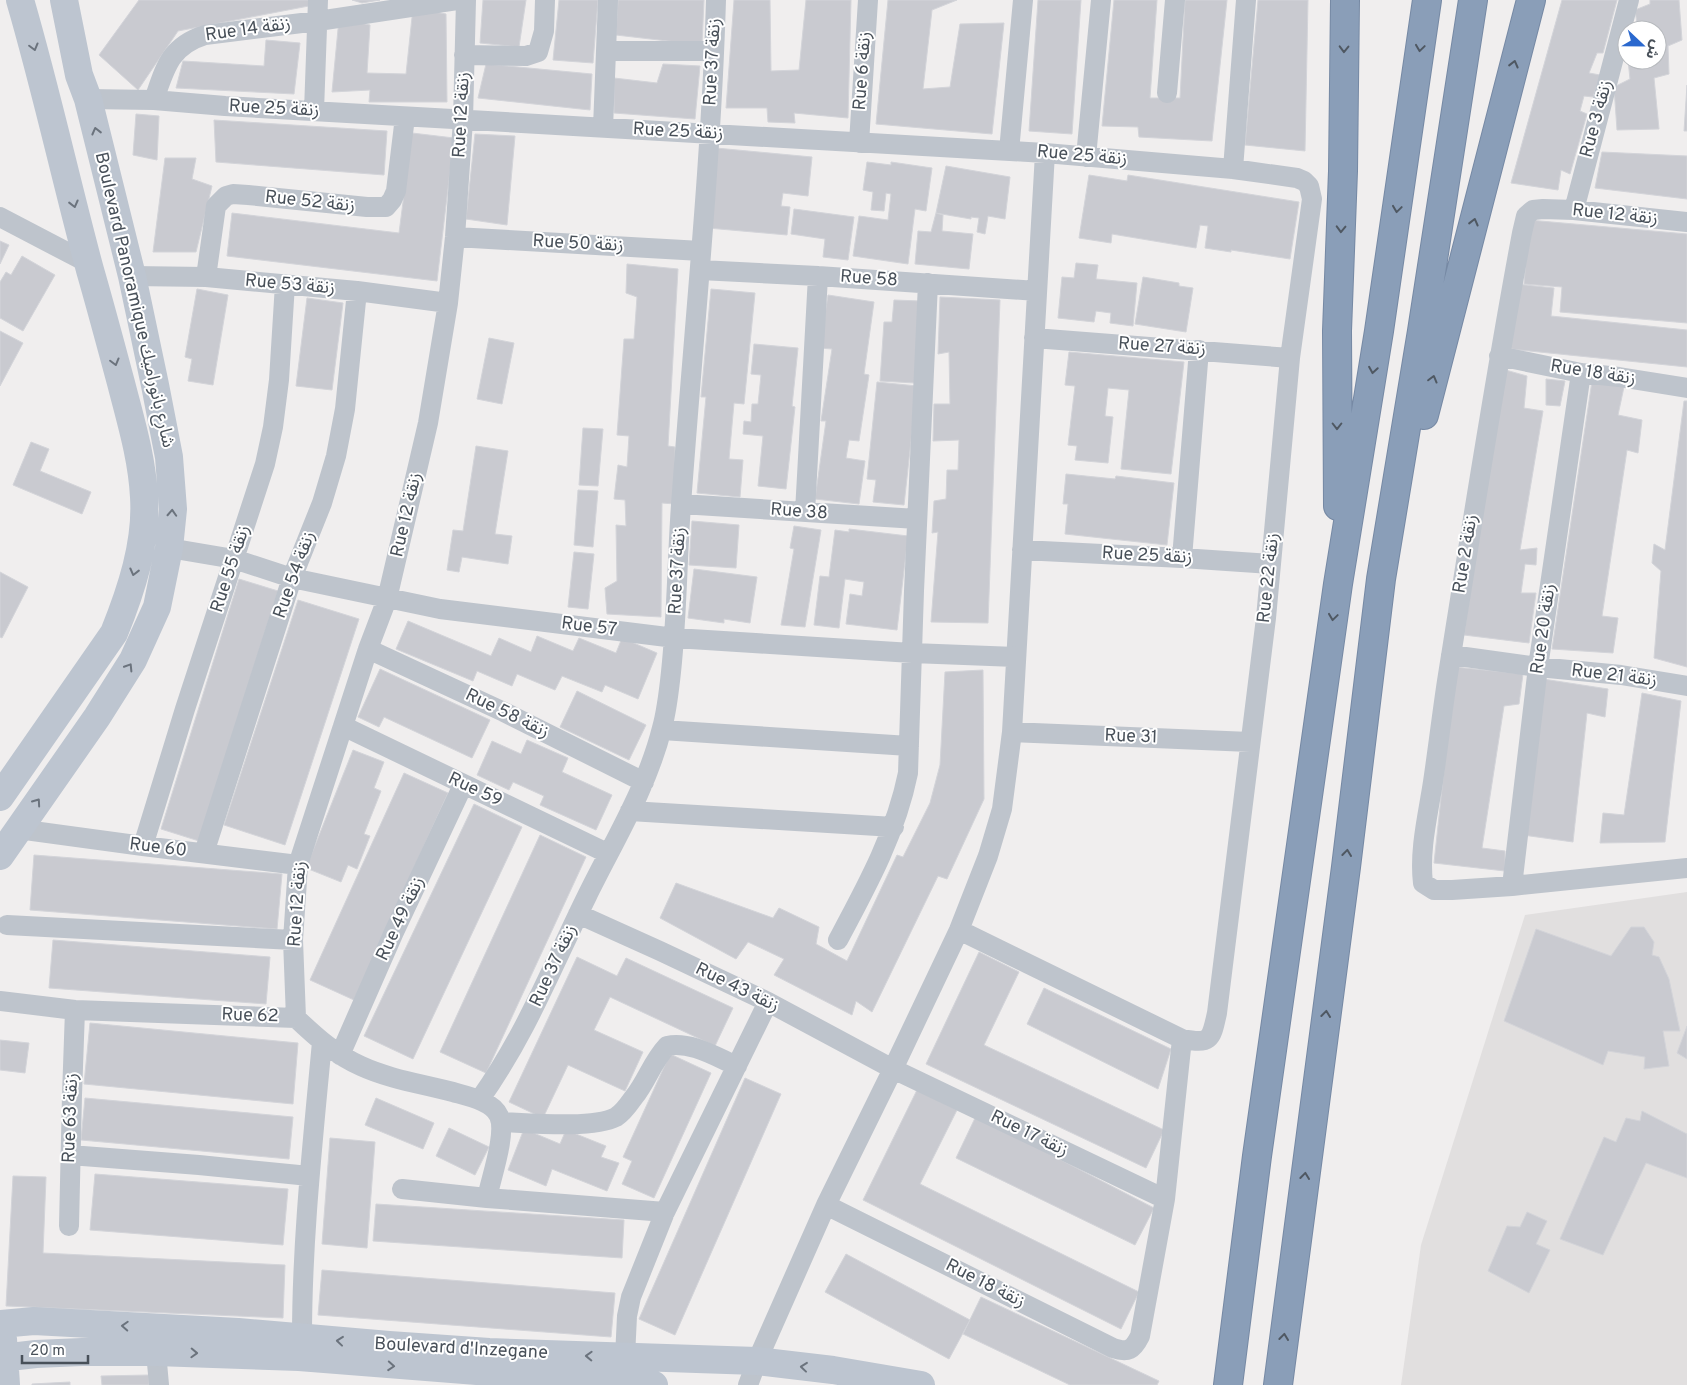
<svg xmlns="http://www.w3.org/2000/svg" width="1687" height="1385" font-family="Overpass,'Noto Sans Arabic',sans-serif">
<style>
.education{fill:#e1dfdf}
.building{fill:#c9cad0;stroke:#d3d4d9}
.lines{fill:none;stroke-linecap:round;stroke-linejoin:round}
.highway-casing{stroke:#7689a4;stroke-width:30}
.street{stroke:#bec4cc;stroke-width:20}
.secondary{stroke:#bdc5d0;stroke-width:28}
.highway{stroke:#8a9eb8;stroke-width:28}
.oneway{stroke:#6b737d}
.oneway2{stroke:#4f5862}
.labels{text-anchor:middle;dominant-baseline:central;stroke-width:4;stroke-linejoin:round;paint-order:stroke}
.street-label{font-size:18px;fill:#485059;stroke:#fff}
</style>
<rect width="100%" height="100%" fill="#f0eeee"/>
<path class="education" d="M1687,892v493h-286l20,-140 104,-330z"/>
<path class="building" d="M139,0h173l2,5 -136,26 -40,59 -39,-35z
M352,0h28l-18,3z
M483,0h43l-7,47 -39,-4z
M559,0h39l-5,63 -40,-3z
M618,0h86l-2,45 -86,-10z
M734,0h36l1,71 28,-1 7,-70h45l-3,118 -54,-5 1,10 -27,-1 -1,-14h-41z
M888,0h69l-25,10 -9,79 27,-2 10,-63 44,-1 -12,111 -116,-10z
M1038,0h43l-9,134 -43,-3z
M1114,0h43l-7,98h30l5,-98h42l-15,141 -73,-4 -1,-10 -36,-1z
M1258,0h50l-3,151 -60,-6z
M1562,0h55l-14,53h-6l-8,20 11,2 -7,22 -9,-1 -4,15 7,3 -17,60 -9,-4 -3,20 -47,-7z
M1650,0h29l3,40 -14,6 1,28 -15,4 5,51 -42,1 -3,-43 16,-8 -2,-19h29v-30h-19l-3,-20 15,-6z
M413,8l33,6 1,88h-78l1,-12 -38,2 7,-73 31,6 -3,48 39,1z
M266,40l34,3 -6,51 -118,-6 7,-27 81,5z
M486,64l106,10 -2,36 -112,-12z
M663,64l37,2 -5,53 -81,-6v-35l43,5z
M1687,85v46h-3z
M136,114l23,2 -2,44 -24,-5z
M214,120l173,11 -3,44 -168,-13z
M412,133l42,5 -17,143 -210,-25 5,-43 167,20z
M475,134l40,2 -8,89 -41,-6z
M716,148l96,9 -4,39 -25,-3 -2,13 9,1 -3,28 -79,-7z
M1602,152l85,4v43l-92,-11z
M165,158h31l-4,21 20,7 -16,66h-43z
M867,162l24,3v-3l41,6 -6,43 -11,-2 -7,55 -55,-8 6,-40 29,4 3,-26 -5,-1 -2,18 -13,-1 2,-18 -10,-2z
M946,166l64,11 -5,42 -17,-3 -3,18 -8,-2 2,-14 -8,-1v2l-35,-6z
M1089,175l38,6 1,-6 171,27 -9,57 -59,-9v2l-26,-4 3,-22 -8,-1 -4,23 -84,-14 -1,9 -32,-5z
M794,209l60,8 -6,43 -25,-3 2,-18 -34,-5z
M936,213l7,2 -1,16 31,3 -4,35 -54,-5 3,-33 13,1z
M1529,220l158,14v89l-127,-11 2,-25 -38,-3z
M0,241l9,4 -9,19z
M22,256l33,19 -32,56 -23,-13v-36l6,-10 5,3z
M1076,263l22,2 -2,14 41,4 -4,43 -23,-3 1,-10 -15,-2 -2,11 -36,-4 4,-41 12,1z
M627,264l51,5 -10,177 7,1v57l-13,-1 -1,114 -54,-3 -2,-26 12,-7 -1,-56 10,1 -1,-26 -11,-1 4,-34 9,2 2,-31 -12,-1 7,-96h10l3,-42 -11,-4z
M1143,277l36,6v3l14,2 -7,44 -51,-8z
M1516,284l38,4 -3,28 136,14v37l-177,-18z
M197,289l31,6 -15,90 -25,-4 4,-22 -7,-2z
M711,289l44,4 -11,111 -10,-1 -5,56 14,1 -3,37 -43,-4 9,-96h-5z
M828,295l46,7 -10,72 5,1 -10,66 -10,-1 -3,18 19,3 -6,43 -44,-5 11,-78h-5l11,-72 -12,-1z
M940,297l60,3 -12,323 -57,-1 7,-90 -6,1 2,-32 12,-2 1,-29h11l1,-30 -26,1 1,-37h16l-1,-52 -11,2z
M307,298l36,5 -11,87 -36,-4z
M894,300l26,1 -5,82 -35,-2 4,-59h8z
M0,331l23,12 -23,43z
M489,338l25,5 -12,61 -25,-5z
M754,344l44,4 -6,58 3,1 -9,82 -28,-3 5,-50 -20,-2 1,-13 7,1 1,-18h6l3,-29 -10,-1z
M1069,352l115,10 -13,112 -50,-5 8,-79 -21,-2 -3,28 8,1 -5,46 -33,-3 2,-14 -9,-1 7,-59 -10,-1z
M1502,369l25,7 -3,32 19,3 -23,139 17,-2 -1,17 -11,-1 -4,29h15l-7,50 -65,-8z
M1546,379l19,2 -5,25 -14,-1z
M1592,381l32,6 -6,28 24,5 -4,33 -11,-3 -25,166 16,2 -5,35 -61,-4z
M877,382l40,4 -13,119 -31,-3 3,-22 -9,-1z
M1684,401h3v266l-33,-9 7,-87 -9,-8 2,-19 11,6z
M583,428l20,1 -5,57 -19,-1z
M31,442l18,7 -9,22 51,21 -9,22 -69,-29z
M476,446l32,5 -13,83 17,2 -4,28 -46,-7 -3,15 -12,-2 6,-40 10,1z
M1066,474l49,5 1,-3 58,7 -7,62 -102,-11 3,-30h-5z
M578,490l20,1 -5,56 -19,-2z
M692,521l47,4 -3,43 -47,-3z
M794,526l27,4 -16,97 -24,-2 13,-76 -4,-1z
M849,529l59,7 -11,94 -51,-6 4,-30 12,2 2,-14 -19,-3 -6,49 -25,-3 6,-49 9,1 6,-47 14,2z
M574,552l20,2 -6,55 -20,-2z
M694,569l63,8 -7,46 -26,-4v4l-36,-5z
M0,572l28,15 -26,51 -2,-1z
M239,579l39,12 -79,250 -38,-12z
M298,600l61,19 -74,226 -61,-20z
M408,621l83,35 8,-18 32,14 6,-16 36,15 6,-13 37,15 6,-15 35,15 -19,46 -33,-14 -3,7 -40,-16 -7,14 -38,-16 -5,12 -35,-15 -4,10 -77,-32z
M1455,667l68,7 -4,30 -15,2 -22,142 23,3v20l-71,-8z
M380,669l110,51 -18,38 -88,-41 -5,10 -21,-10z
M983,670l1,129 -37,80 -9,-3 -66,136 -16,-11 -4,14 -78,-40 10,-16 -36,-17 -12,17 -76,-41 16,-35 97,35 6,-10 40,19 -3,17 31,17 50,-106 6,2 27,-54 10,-38 5,-93z
M1543,679l65,10 -3,28 -18,-4 -14,129 -50,-7z
M577,691l69,34 -17,35 -69,-33z
M1642,693l39,8 -16,141 -65,1 3,-30 21,2z
M527,740l41,18 -6,14 50,23 -16,35 -56,-25 4,-9 -31,-14 -4,8 -32,-15 15,-34 29,13z
M353,750l31,12 -10,26 7,3 -17,43 6,2 -13,33 -9,-4 -7,17 -35,-14z
M404,773l44,20 -94,207 -44,-20z
M474,804l48,23 -109,232 -49,-23z
M540,835l46,22 -100,216 -46,-21z
M34,855l248,19 -5,55 -247,-19z
M1631,927h13l10,15 -2,13 7,2 10,22 11,52h-17l6,35 -25,3 1,-12 -37,-6 -5,14 -99,-44 32,-92 75,27z
M53,940l217,17 -4,47 -217,-16z
M979,952l40,20 -35,73 180,85 -18,38 -220,-104z
M577,957l40,19 9,-18 107,50 -18,38 -105,-49 -16,33 49,22 -18,39 -57,-26 -25,53 -34,-16z
M1044,988l127,61 -13,40 -131,-65z
M90,1023l208,20 -5,61 -209,-20z
M1687,1026v33l-10,-6z
M0,1040l29,3 -4,30 -25,-3z
M670,1054l41,19 -57,125 -32,-14 10,-23 -9,-4z
M745,1078l36,16 -106,241 -36,-16z
M917,1090l40,20 -37,74 219,108 -18,37 -258,-129z
M85,1098l208,19 -4,42 -208,-19z
M376,1098l58,25 -11,26 -58,-24z
M1642,1111l45,23v44l-41,-15 -43,92 -43,-16 44,-102 12,5 10,-24 14,3z
M976,1116l178,92 -19,37 -179,-87z
M449,1128l40,19 -14,28 -39,-19z
M524,1129l36,15 6,-14 40,16 -5,11 18,6 -12,28 -55,-22 -6,17 -38,-16z
M330,1138l45,4 -8,106 -45,-4z
M95,1174l193,15 -5,56 -193,-15z
M13,1176l33,1 -3,76 242,12 -2,53 -277,-12z
M376,1204l248,16 -2,38 -249,-17z
M1527,1212l20,9 -11,23 14,6 -21,43 -41,-22 19,-45 13,1z
M846,1254l124,66 -21,39 -124,-67z
M322,1270l293,23 -4,44 -293,-22z
M981,1297l178,84 -2,4h-87l-107,-51z
M149,1375v10h-47l-1,-9z
M70,1382v3h-38v-1z"/>
<g class="lines">
<g class="highway-casing">
<path id="highway" d="M1424,415l107,-415
M1338,506l-1,-175 6,-160 2,-171
M1228,1385l29,-229 81,-572 41,-253 48,-331
M1278,1385l68,-518 35,-288 41,-248 51,-331"/>
</g>
<path class="street" d="M606,51h108
M464,55l62,1 12,-4 6,-21 1,-31
M1167,93l8,-93
M88,99l66,1 71,6 820,47 188,16 64,9 7,3 5,5 3,13 -22,159 -24,260 -49,395c-6,27 -6,31 -35,26l-223,-109
M154,100c11,-32 16,-54 51,-65l113,-14 139,-21
M314,111l4,-111
M603,128l5,-128
M859,143l9,-143
M1009,151l14,-151
M1086,157l15,-157
M1233,169l13,-169
M1574,210l55,-210
M0,217l88,46
M1687,222l-113,-12 -31,-1 -10,1 -7,6 -4,17c-28,149 -51,298 -75,448 -5,33 -9,67 -14,101 -5,33 -14,68 -10,101l11,7h18l60,-4 175,-18
M455,237l246,14
M700,270l118,6 219,15
M132,276l74,1 151,14 91,12
M206,277l10,-71 10,-10 7,-2 15,1 119,12h19l6,-7 4,-9 9,-74
M1034,338l256,20
M1499,356l82,17 38,4 68,11
M681,504l236,15
M805,512l13,-236
M169,548l65,11 58,19 148,31 235,29 237,15 104,4
M1022,550l160,8 89,6
M1182,558l17,-208
M368,649l136,63 140,70
M1451,655l87,12 83,8 66,11
M343,726l264,127
M662,730l247,16
M1012,732l238,10
M630,811l264,16
M18,829l125,17 155,19
M143,846l42,-137 80,-245 8,-37 6,-47 6,-96
M204,853l88,-275 30,-75 14,-47 9,-47 12,-118
M1512,886l26,-219 43,-294
M578,914l82,37 108,51 125,67 272,130
M7,925l286,15
M838,940c29,-54 58,-107 70,-167l6,-182 14,-308
M0,1001l75,9 221,8c20,19 40,37 65,48 28,13 62,18 92,26 14,4 40,9 46,24 8,17 -8,62 -12,82
M296,1018l-3,-78 5,-75 70,-216 19,-50 41,-176 20,-120 7,-66 8,-117 3,-120
M340,1055l54,-123 69,-147
M480,1099c45,-63 73,-134 107,-203 27,-55 60,-108 75,-168 5,-18 7,-37 9,-56 6,-56 6,-111 10,-167 12,-168 30,-336 35,-505
M501,1122c27,1 92,7 115,-5 7,-4 13,-13 18,-20 13,-16 18,-35 33,-51 24,-5 49,11 70,20
M70,1155l129,10 110,11
M402,1189l85,9 178,14
M826,1205l287,143c15,5 20,2 27,-12l25,-137 17,-160
M69,1226l3,-131 3,-85
M302,1337c0,-99 11,-197 20,-295
M156,1352l3,33
M625,1357l2,-41 4,-19 34,-85 103,-210
M748,1385l9,-24 69,-156 67,-136 66,-139 29,-74 14,-47 10,-77 33,-579"/>
<path class="secondary" d="M0,797l114,-164c17,-42 33,-90 30,-136 -2,-39 -13,-75 -23,-114 -10,-37 -20,-75 -31,-113 -24,-89 -44,-181 -70,-270
M0,856l97,-139 36,-57 24,-53 12,-59 4,-39 -4,-52 -14,-72 -23,-109 -44,-177 -9,-24 -15,-75
M0,1324l34,-3 204,11 151,13 100,7 268,9 76,9 88,15
M3,1339l3,46
M0,1358l36,-4 46,-2h74l143,5 355,28"/>
<use href="#highway" class="highway"/>
</g>
<defs><path id="oneway-chevron" d="M-2-3.5L2.5 0L-2 3.5" fill="none" stroke-width="1.6" stroke-linecap="round" stroke-linejoin="round" transform="scale(1.25)"/></defs>
<g class="oneway">
<use href="#oneway-chevron" transform="translate(34 47) rotate(75)"/>
<use href="#oneway-chevron" transform="translate(96 131) rotate(-104)"/>
<use href="#oneway-chevron" transform="translate(74 204) rotate(76)"/>
<use href="#oneway-chevron" transform="translate(115 362) rotate(75)"/>
<use href="#oneway-chevron" transform="translate(172 513) rotate(-87)"/>
<use href="#oneway-chevron" transform="translate(134 572) rotate(104)"/>
<use href="#oneway-chevron" transform="translate(129 667) rotate(-58)"/>
<use href="#oneway-chevron" transform="translate(37 802) rotate(-55)"/>
<use href="#oneway-chevron" transform="translate(125 1326) rotate(-177)"/>
<use href="#oneway-chevron" transform="translate(340 1341) rotate(-174)"/>
<use href="#oneway-chevron" transform="translate(194 1353) rotate(2)"/>
<use href="#oneway-chevron" transform="translate(589 1356) rotate(-178)"/>
<use href="#oneway-chevron" transform="translate(391 1366) rotate(4)"/>
<use href="#oneway-chevron" transform="translate(804 1367) rotate(-174)"/>
</g>
<g class="oneway2">
<use href="#oneway-chevron" transform="translate(1420 48) rotate(98)"/>
<use href="#oneway-chevron" transform="translate(1344 49) rotate(91)"/>
<use href="#oneway-chevron" transform="translate(1514 64) rotate(-76)"/>
<use href="#oneway-chevron" transform="translate(1397 209) rotate(98)"/>
<use href="#oneway-chevron" transform="translate(1474 222) rotate(-76)"/>
<use href="#oneway-chevron" transform="translate(1341 229) rotate(92)"/>
<use href="#oneway-chevron" transform="translate(1373 370) rotate(99)"/>
<use href="#oneway-chevron" transform="translate(1433 379) rotate(-75)"/>
<use href="#oneway-chevron" transform="translate(1337 426) rotate(90)"/>
<use href="#oneway-chevron" transform="translate(1333 617) rotate(98)"/>
<use href="#oneway-chevron" transform="translate(1347 853) rotate(-83)"/>
<use href="#oneway-chevron" transform="translate(1326 1014) rotate(-83)"/>
<use href="#oneway-chevron" transform="translate(1305 1176) rotate(-83)"/>
<use href="#oneway-chevron" transform="translate(1284 1337) rotate(-83)"/>
</g>
<g class="labels">
<g class="street-label">
<text transform="translate(248 30) rotate(-8)">Rue 14 زنقة</text>
<text transform="translate(713 62) rotate(-87)">Rue 37 زنقة</text>
<text transform="translate(863 71) rotate(-86)">Rue 6 زنقة</text>
<text transform="translate(274 109) rotate(3)">Rue 25 زنقة</text>
<text transform="translate(462 115) rotate(-87)">Rue 12 زنقة</text>
<text transform="translate(1597 119) rotate(-75)">Rue 3 زنقة</text>
<text transform="translate(678 132) rotate(3)">Rue 25 زنقة</text>
<text transform="translate(1082 156) rotate(5)">Rue 25 زنقة</text>
<text transform="translate(310 202) rotate(6)">Rue 52 زنقة</text>
<text transform="translate(1615 215) rotate(6)">Rue 12 زنقة</text>
<text transform="translate(578 244) rotate(3)">Rue 50 زنقة</text>
<text transform="translate(869 279) rotate(4)">Rue 58</text>
<text transform="translate(290 285) rotate(5)">Rue 53 زنقة</text>
<text transform="translate(134 300) rotate(77)">Boulevard Panoramique شارع بانوراميك</text>
<text transform="translate(1162 347) rotate(4)">Rue 27 زنقة</text>
<text transform="translate(1593 373) rotate(9)">Rue 18 زنقة</text>
<text transform="translate(799 512) rotate(4)">Rue 38</text>
<text transform="translate(407 515) rotate(-77)">Rue 12 زنقة</text>
<text transform="translate(1466 554) rotate(-81)">Rue 2 زنقة</text>
<text transform="translate(1147 556) rotate(3)">Rue 25 زنقة</text>
<text transform="translate(231 569) rotate(-72)">Rue 55 زنقة</text>
<text transform="translate(678 571) rotate(-87)">Rue 37 زنقة</text>
<text transform="translate(295 575) rotate(-70)">Rue 54 زنقة</text>
<text transform="translate(1269 578) rotate(-84)">Rue 22 زنقة</text>
<text transform="translate(589 627) rotate(7)">Rue 57</text>
<text transform="translate(1544 629) rotate(-82)">Rue 20 زنقة</text>
<text transform="translate(1614 676) rotate(7)">Rue 21 زنقة</text>
<text transform="translate(507 714) rotate(26)">Rue 58 زنقة</text>
<text transform="translate(1131 737) rotate(2)">Rue 31</text>
<text transform="translate(475 790) rotate(25)">Rue 59</text>
<text transform="translate(158 848) rotate(7)">Rue 60</text>
<text transform="translate(298 904) rotate(-86)">Rue 12 زنقة</text>
<text transform="translate(401 919) rotate(-65)">Rue 49 زنقة</text>
<text transform="translate(554 966) rotate(-65)">Rue 37 زنقة</text>
<text transform="translate(737 988) rotate(26)">Rue 43 زنقة</text>
<text transform="translate(250 1016) rotate(2)">Rue 62</text>
<text transform="translate(71 1118) rotate(-88)">Rue 63 زنقة</text>
<text transform="translate(1029 1134) rotate(26)">Rue 17 زنقة</text>
<text transform="translate(985 1284) rotate(27)">Rue 18 زنقة</text>
<text transform="translate(461 1349) rotate(3)">Boulevard d'Inzegane</text>
</g>
</g>
<g transform="translate(1642 45) rotate(112)"><circle r="24" fill="#ffffff" stroke="#b6b9bd"/>
<path d="M0-4L9 19L0 12L-9 19Z" fill="#2a68ce"/>
<text y="-8" font-size="14" font-weight="bold" text-anchor="middle" fill="#485059">ش</text>
</g>
<path d="M22 1355v8h66v-8" fill="none" stroke="#485059" stroke-width="2.5"/>
<text x="30" y="1355" font-size="15" fill="#485059" stroke="#ffffff" stroke-width="4" paint-order="stroke">20 m</text>
</svg>
